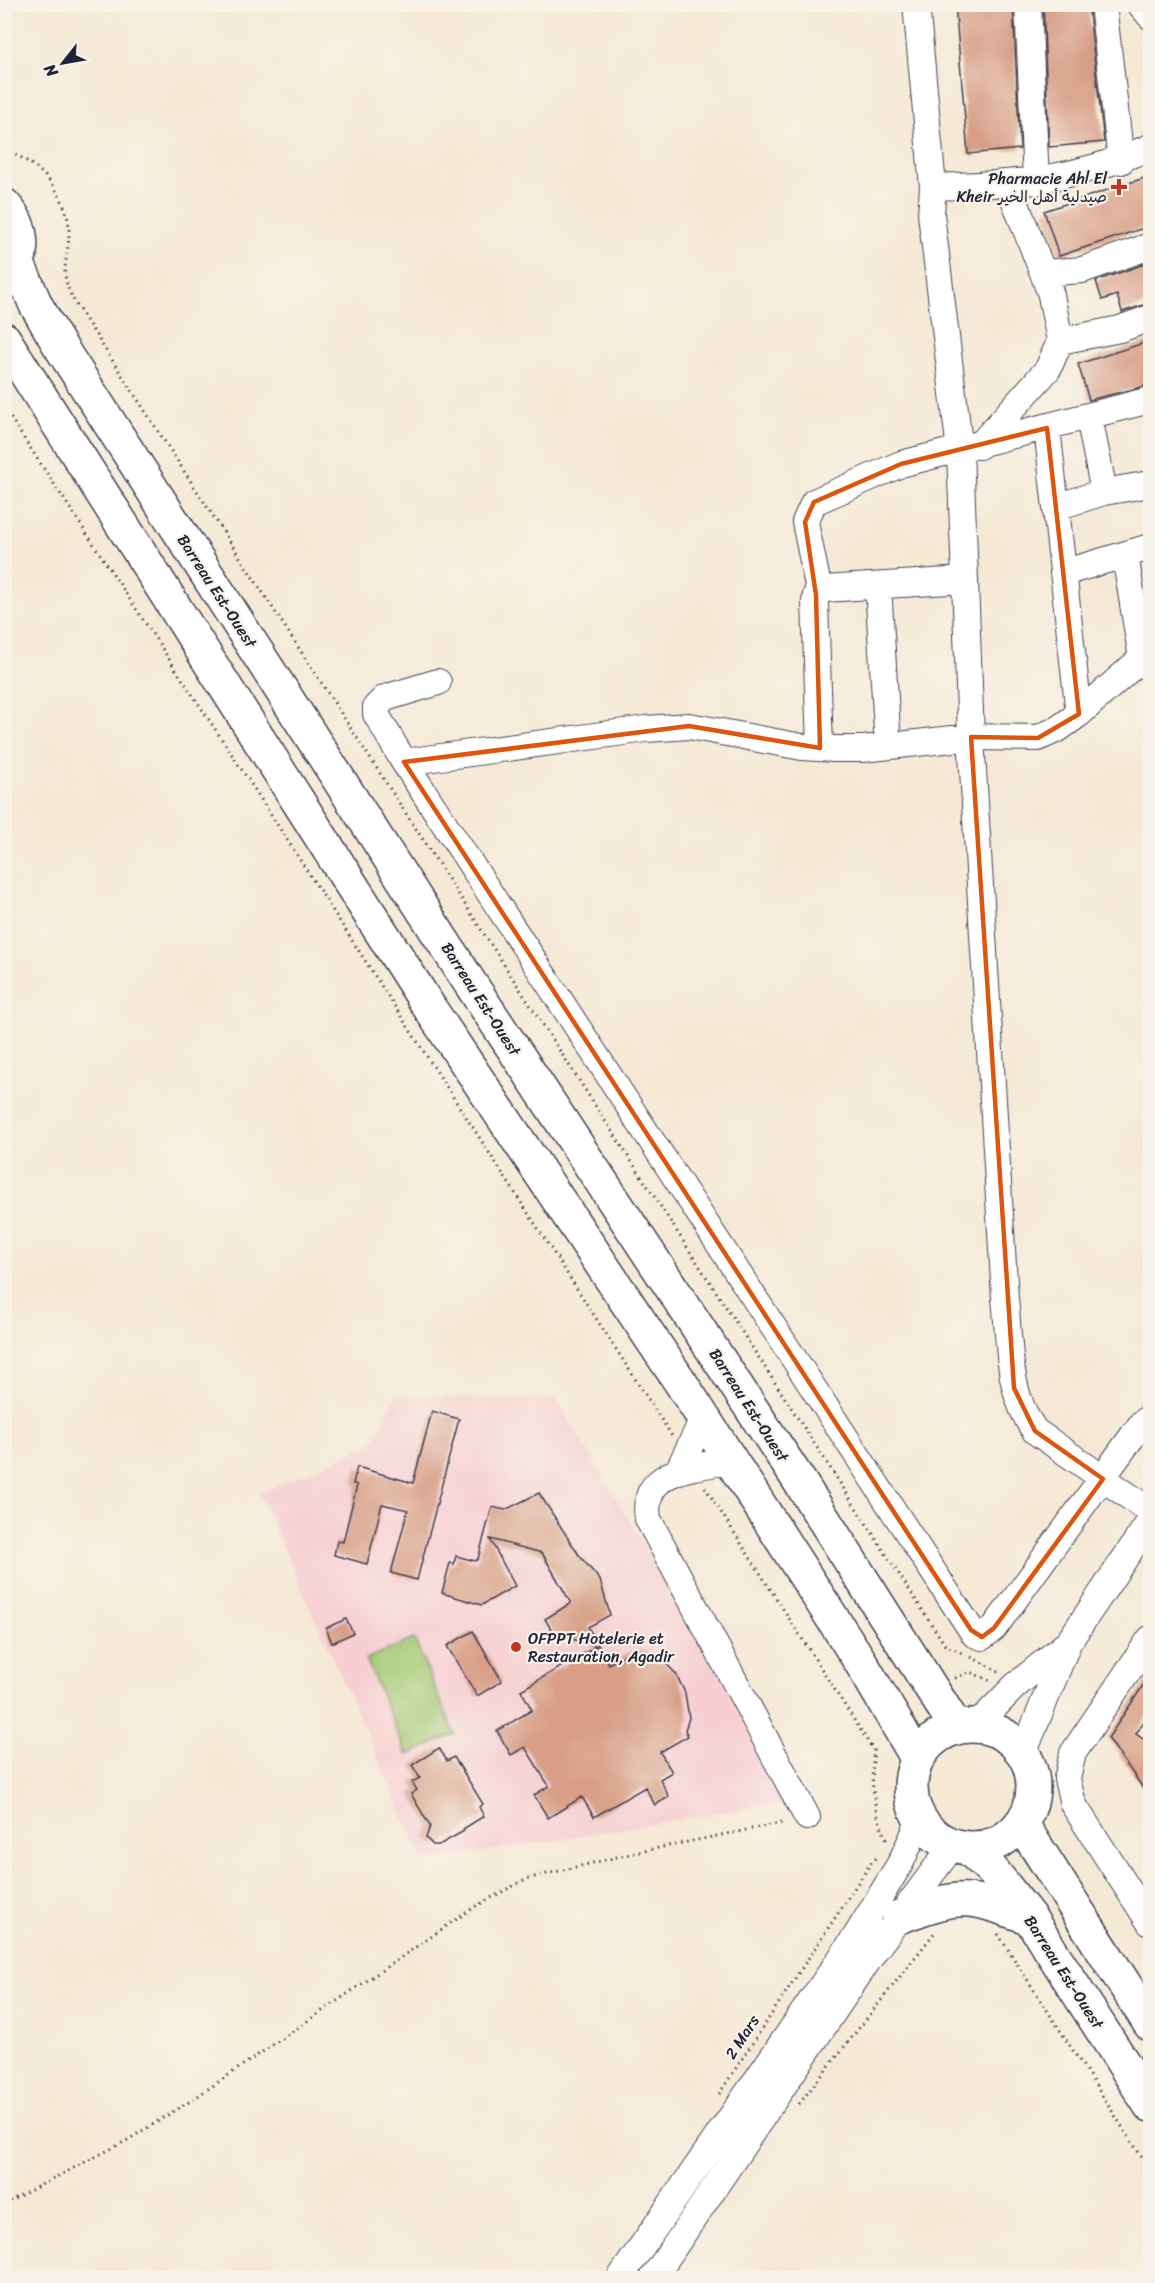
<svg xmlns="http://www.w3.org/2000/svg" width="1155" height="2283" font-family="Sriracha,'Playpen Sans Arabic',sans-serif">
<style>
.built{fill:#f7cfd2}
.green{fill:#a3c872;stroke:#627556;stroke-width:1.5}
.building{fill:#d89f86}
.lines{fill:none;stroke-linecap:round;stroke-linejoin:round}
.minor-casing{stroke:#424052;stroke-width:28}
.major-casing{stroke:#424052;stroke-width:36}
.path{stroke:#424052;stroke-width:3;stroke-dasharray:1.5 4.5;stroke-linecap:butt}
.minor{stroke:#fff;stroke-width:26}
.major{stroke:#fff;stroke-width:33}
.marked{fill:none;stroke:#de560e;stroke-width:4.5;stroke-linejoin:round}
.poi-dot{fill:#c8321e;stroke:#f7f3e8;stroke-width:2}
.labels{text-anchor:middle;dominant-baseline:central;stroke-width:4.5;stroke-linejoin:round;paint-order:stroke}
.poi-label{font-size:16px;fill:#22223b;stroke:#f7f3e8;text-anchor:end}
.street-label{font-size:16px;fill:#22223b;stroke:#f7f3e8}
</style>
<rect width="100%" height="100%" fill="#f7f3e8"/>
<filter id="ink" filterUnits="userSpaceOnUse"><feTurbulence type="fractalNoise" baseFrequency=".0167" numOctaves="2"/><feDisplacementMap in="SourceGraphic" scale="12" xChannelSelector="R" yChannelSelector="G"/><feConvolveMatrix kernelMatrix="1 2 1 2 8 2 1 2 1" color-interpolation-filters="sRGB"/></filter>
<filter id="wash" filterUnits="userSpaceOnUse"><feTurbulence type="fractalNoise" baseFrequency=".008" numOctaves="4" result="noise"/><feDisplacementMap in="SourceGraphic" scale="24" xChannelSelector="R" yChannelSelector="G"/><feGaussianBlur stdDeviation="1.35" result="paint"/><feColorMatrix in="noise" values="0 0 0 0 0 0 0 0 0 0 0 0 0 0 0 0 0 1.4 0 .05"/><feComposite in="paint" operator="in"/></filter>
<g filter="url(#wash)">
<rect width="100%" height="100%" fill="#f5e9d5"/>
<path class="built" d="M397,1396l160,3 238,401 -371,62 -165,-368 113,-51z"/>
<path class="green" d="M414,1639l41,95 -48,21 -41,-96z"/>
<g id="blocks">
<path class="building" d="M955,4h58l7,145 -52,5z
M1043,4h45l16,138 -55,5z
M1150,176v50l-91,30 -15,-45z
M1150,262v41l-28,9 -5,-17 -15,5 -6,-19z
M1150,341v44l-61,15 -11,-36z
M432,1411l27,8 -42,161 -26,-7 17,-63 -26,-6 -15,60 -33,-9 3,-14 6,1 14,-57 -4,-1 4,-17 56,16z
M539,1493l40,62 21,25 10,35 -22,12 21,37 26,-15 17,4 10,6 14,15 9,19 4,25 -4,12 3,6 -28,16 12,20 -12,7 9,18 -14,8 -10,-18 -51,30 -12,-20 -34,21 -14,-23 15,-9 -24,-39 -14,8 -14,-24 35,-21 -11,-20 76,-44 -43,-12 -9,-15 26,-16 -29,-50 -52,-14 25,47 -33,19 -40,-12 8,-30 4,1 2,-8 19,5 3,-2 14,-52 13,3z
M346,1619l7,14 -21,10 -6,-15z
M473,1631l29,50 -25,15 -30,-50z
M1150,1675v37l-14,22 14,10v54l-42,-60z
M439,1748l8,13 7,-4 29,47 -4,3 5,9 -21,13 1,2 -25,14h-6l-7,-7 4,-12 -19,-32 6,-4 -5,-8 8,-4 -8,-13z"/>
</g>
</g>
<g filter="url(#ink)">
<use href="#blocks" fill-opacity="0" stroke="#424052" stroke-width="1.5"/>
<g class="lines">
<g class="minor-casing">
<path id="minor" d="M916,4l17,183 -2,27 29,237 11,286 34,561c5,46 2,95 30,133l115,80
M1028,4l8,178
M1103,4l18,157
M1140,4l10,12
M1008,184l35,89 39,-3 68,-24
M933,187c82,-3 141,-6 217,-40
M1043,273l8,22 9,46
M1089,417l15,75
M1047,428l32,286
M979,446l69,-77 12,-28 60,-12 30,-11
M1056,507l48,-15 46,-8
M1125,555l17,104
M1063,573l87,-26
M878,586l10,160
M819,591l-14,-69 9,-20 87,-38 249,-64
M438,682l-53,16 -9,9v7l28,48 570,872 8,3 12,-9 148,-205 8,-6
M820,748l-5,-146 1,-7 8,-6 140,-9
M404,762l242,-33 43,-3 113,21 32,2h29l108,-12 67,1 20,-9 21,-15 71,-63
M731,1461c-37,6 -91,8 -83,58l159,298
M679,1469l24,-50
M1150,1639l-77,114 -6,26 6,25 77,119
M976,1726l39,-40 50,-41
M1023,1754l45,-111 82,-122
M620,2278l236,-342 45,-74 19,-42
M653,2278l223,-329 77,-104"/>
</g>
<g class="major-casing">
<path id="major" d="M4,205c22,23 22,54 2,77
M18,264l18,41 22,38 410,637 332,502 156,245
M4,339l427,671 250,373 179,278 57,97
M911 1787a61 61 0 1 1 122 0a61 61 0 1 1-122 0Z
M1021,1823l129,201
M968,1848l24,22 38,48 120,187
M899,1917c64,-24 68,-22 131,1"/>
</g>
<path class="path" d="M4,151c33,8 64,43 65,79 0,35 -13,40 8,76l868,1339 17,8
M4,408l238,362 430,666
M705,1487l169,264c-4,31 -1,62 14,90
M971,1657l29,15
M955,1678l15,-6 21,9
M998,1934l152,236
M719,2094l152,-231 8,-7
M799,2104l137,-173
M4,2204l122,-63 66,-41 284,-194 50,-27 108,-26 151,-31"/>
<use href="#minor" class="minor"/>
<use href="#major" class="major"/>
</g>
</g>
<path class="marked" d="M1047,428l32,286 -41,24 -67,-1 43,651 21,43 68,48 -109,149 -12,9 -11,-7 -567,-868 285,-36 131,22 -4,-153 -11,-73 9,-20 87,-38z"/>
<g class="poi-dot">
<path d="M1116 178h6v6h6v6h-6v6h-6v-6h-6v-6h6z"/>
<circle cx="516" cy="1647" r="6"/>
</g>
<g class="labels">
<g class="poi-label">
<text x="1107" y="178">Pharmacie Ahl El<tspan x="1107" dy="18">Kheir صيدلية أهل الخير</tspan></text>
<text x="528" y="1638" text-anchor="start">OFPPT Hotelerie et<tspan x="528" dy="18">Restauration, Agadir</tspan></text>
</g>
<g class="street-label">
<text transform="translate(217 591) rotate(57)">Barreau Est-Ouest</text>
<text transform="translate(481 999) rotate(57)">Barreau Est-Ouest</text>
<text transform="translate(749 1405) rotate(57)">Barreau Est-Ouest</text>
<text transform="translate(1064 1972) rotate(57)">Barreau Est-Ouest</text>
<text transform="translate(742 2037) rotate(-57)">2 Mars</text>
</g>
</g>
<rect width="1155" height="2283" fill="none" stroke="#f7f3e8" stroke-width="24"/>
<g transform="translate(63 63) rotate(239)" stroke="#f7f3e8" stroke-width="4.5" paint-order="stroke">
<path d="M0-4.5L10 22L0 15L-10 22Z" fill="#22223b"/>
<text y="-9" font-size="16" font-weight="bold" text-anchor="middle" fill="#22223b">N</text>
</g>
</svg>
